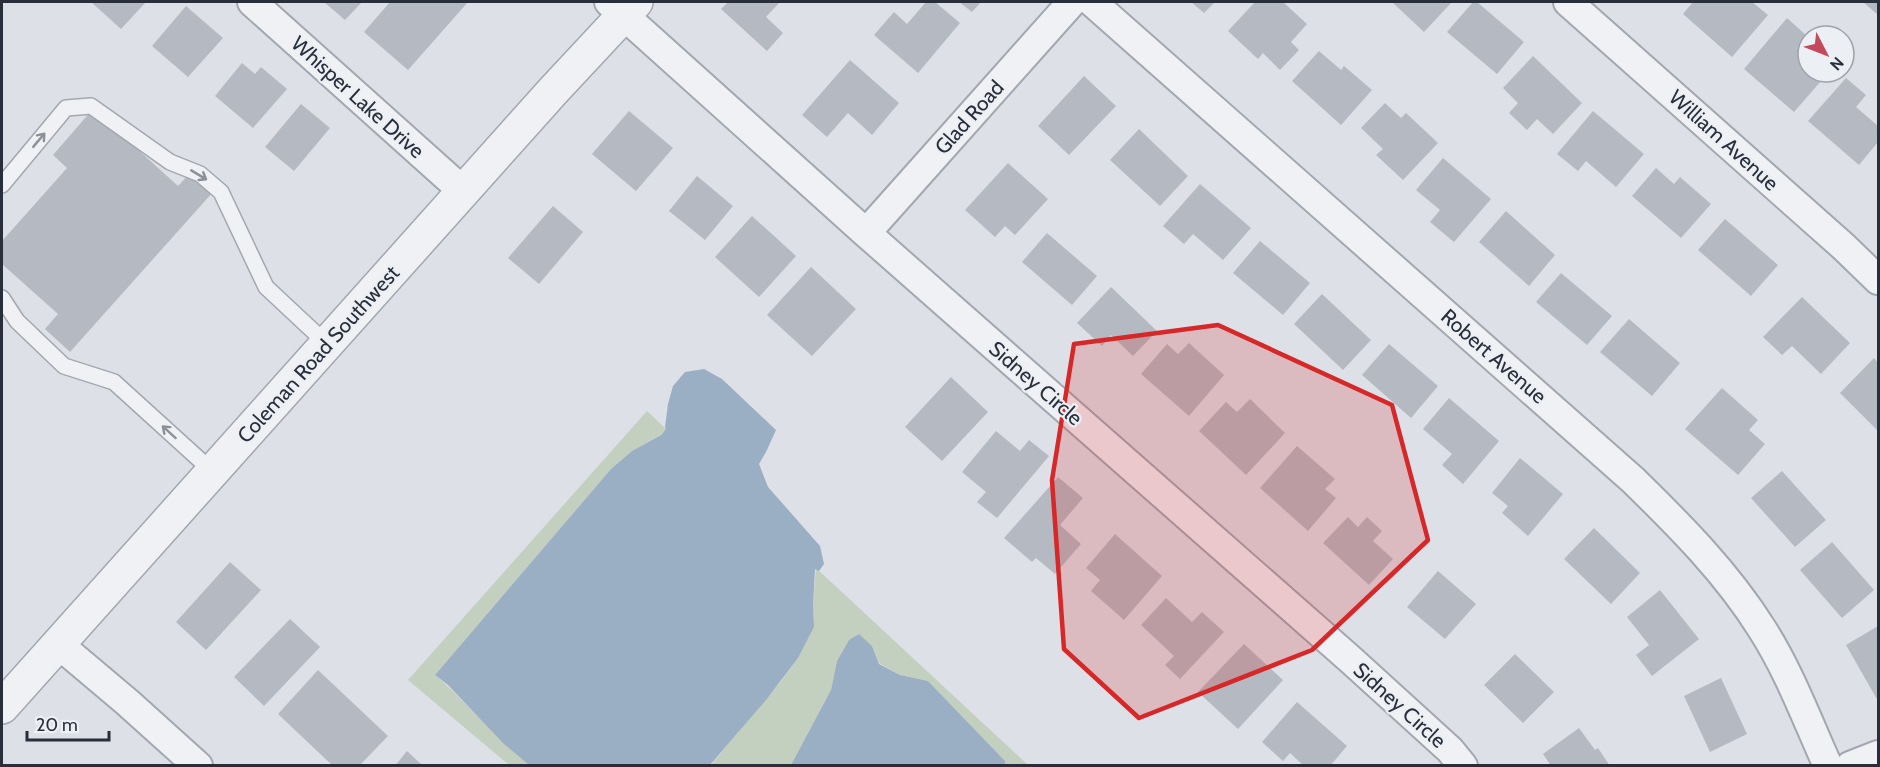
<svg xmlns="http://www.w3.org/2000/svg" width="1880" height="767" font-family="Cabin,sans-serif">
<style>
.green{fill:#c3cfbf}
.water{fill:#9aaec4}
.building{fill:#b5bac2}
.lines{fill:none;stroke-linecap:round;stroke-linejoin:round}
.service-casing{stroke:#a3a7af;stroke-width:18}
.minor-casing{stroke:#a3a7af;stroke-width:32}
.tertiary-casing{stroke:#a3a7af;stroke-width:36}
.service{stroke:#eff1f4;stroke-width:15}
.minor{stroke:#eff1f4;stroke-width:28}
.tertiary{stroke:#eff1f4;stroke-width:33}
.oneway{stroke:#8c9098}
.marked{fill:#d62828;fill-opacity:0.2;stroke:#d62828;stroke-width:4.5;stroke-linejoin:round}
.labels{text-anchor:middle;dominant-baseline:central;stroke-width:4.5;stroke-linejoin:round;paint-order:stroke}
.street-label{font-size:21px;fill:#282f3b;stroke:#eceff4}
</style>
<rect width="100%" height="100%" fill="#dde0e6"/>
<path class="green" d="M647,411l19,18 -6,6 -28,16 -21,18 -176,206c33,29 61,62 94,90h-20l-101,-85z
M816,568l212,197h-23v-4l-77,-80 -28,-6 -21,-12 -7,-17 -23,-6 -12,21 -6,29 -40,75 -81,1 72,-86 16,-22 16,-31 -1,-23z"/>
<path class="water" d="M704,369l18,10 54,51 -10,22 -7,12 9,23 52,59 4,18 -5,7 -4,-2 -2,35 1,23 -16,31 -32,42 -56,65h-181l-26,-22 -55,-58 -13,-10 176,-206 21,-18 29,-16 5,-6 -1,-2 3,-23 5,-18 12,-14z
M859,634l13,12 7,18 21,11 28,6 77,80v4h-214l40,-75 6,-29 12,-21z"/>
<path class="building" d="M91,2h55l-25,27z
M324,2h38l-17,18z
M390,2h78l-60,68 -44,-38z
M728,2h52l-14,15 17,16 -16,18 -46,-42z
M926,2h9l25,21 -42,50 -44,-38 20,-23 13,12z
M959,2h22l-9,10z
M1191,2h24l-11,11z
M1255,2h28l24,22 -16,18 8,8 -19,20 -17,-17 -5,6 -30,-28z
M1392,2h60l-28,30z
M1473,2h4l47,40 -27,32 -50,-42z
M1693,2h59l16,13 -36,42 -49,-43z
M1863,2h15v10l-1,2z
M186,6l37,32 -35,39 -36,-31z
M1787,18l21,19v14l-9,11 9,8v2h3l10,9 -27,31 -50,-43z
M1319,51l22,19 3,-4 28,24 -31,35 -49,-44z
M1533,56l49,47 -29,31 -16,-15 -10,11 -18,-17 9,-10 -15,-15z
M850,60l49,43 -27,32 -24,-22 -21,24 -25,-22z
M242,63l13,11 6,-7 26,22 -34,39 -38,-32z
M1084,76l32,30 -47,49 -31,-29z
M1846,78l20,17 -10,12 22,19v16l-19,23 -51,-44z
M1385,103l16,15 5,-5 32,30 -35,37 -27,-25 7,-6 -22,-21z
M301,104l29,24 -36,43 -29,-24z
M93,109l85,77 13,-14 22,20 -143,160 -25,-23 13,-15 -56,-50v-23l65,-73 -14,-13z
M629,111l44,37 -37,43 -44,-37z
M1593,111l51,43 -28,33 -30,-26 -8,10 -21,-17z
M1139,129l49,47 -28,30 -50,-46z
M1443,158l48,41 -37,43 -24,-20 10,-12 -24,-20z
M1008,163l40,36 -33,36 -10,-9 -10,11 -30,-27z
M1656,168l18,16 6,-7 31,27 -30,34 -49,-42z
M697,176l36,30 -28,34 -36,-29z
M1200,184l51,44 -28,32 -30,-26 -9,10 -21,-18z
M553,206l30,26 -44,52 -31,-26z
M1506,211l49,44 -26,31 -50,-44z
M752,216l44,40 -37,41 -44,-40z
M1725,219l53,46 -27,31 -53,-46z
M1047,233l50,43 -25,29 -50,-43z
M1260,241l50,42 -27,32 -50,-42z
M811,267l45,42 -44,47 -45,-41z
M1561,273l51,43 -25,29 -51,-43z
M1111,287l46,44 -24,25 -22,-21 -9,11 -25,-23z
M1322,294l49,46 -28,30 -49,-46z
M1802,297l48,46 -29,31 -29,-28 -10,9 -19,-18z
M1629,319l51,44 -28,33 -52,-44z
M1189,343l35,32 -35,41 -48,-42 26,-30 11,10z
M1389,344l49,42 -27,32 -49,-43z
M1874,358l4,5v68l-38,-38z
M951,377l37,35 -46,49 -37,-34z
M1722,388l36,32 -9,10 16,14 -27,31 -53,-46z
M1449,398l50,43 -36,43 -21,-19 10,-11 -29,-25z
M1250,399l35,34 -39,42 -47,-44 27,-29 11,10z
M996,431l24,20 9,-11 20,16 -52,62 -20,-16 9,-10 -24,-20z
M1297,446l38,33 -10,10 11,9 -28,33 -48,-43z
M1520,458l43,36 -35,42 -26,-23 6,-7 -16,-13z
M1782,471l44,49 -31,27 -44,-49z
M1058,477l25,21 -23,27 21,19 -26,30 -19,-16 -4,4 -28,-24z
M1348,517l10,10 9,-10 15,14 -9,10 20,18 -24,26 -46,-42z
M1594,528l46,45 -29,31 -47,-45z
M1115,534l47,42 -38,44 -33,-29 9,-11 -14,-12z
M1832,542l42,48 -32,28 -42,-48z
M230,562l31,28 -55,60 -30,-28z
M1438,571l38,33 -31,35 -38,-32z
M1660,590l39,49 -47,37 -16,-21 13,-10 -22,-28z
M1166,598l26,24 10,-10 22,20 -44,47 -15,-14 9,-9 -33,-31z
M290,619l30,28 -56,59 -30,-29z
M1878,626v75l-32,-56z
M1244,644l39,36 -45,49 -40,-37z
M1515,654l39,38 -31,31 -39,-38z
M318,670l70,66 -29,30h-26l-55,-52z
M1721,678l26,56 -37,18 -26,-56z
M1297,702l50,44 -17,20h-26l-14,-13 -7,8 -21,-19z
M1579,728l16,22 3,-2 12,18h-59l-8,-12z
M407,751l16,15h-28z"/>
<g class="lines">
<g class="service-casing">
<path id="service" d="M2,185l64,-77 25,-2 79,56 30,12 21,18 45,95 61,57
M2,298l15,23 47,45 50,16 98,89"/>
</g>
<g class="minor-casing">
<path id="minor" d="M252,2l212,190
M609,2l257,231 485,427 99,90 13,16
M1092,2l541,478c47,46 94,93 129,149 27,42 45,91 66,137
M1568,2l276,245 34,33
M866,233l206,-231
M57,643l70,59 71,64
M1850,766l28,-11"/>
</g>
<g class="tertiary-casing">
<path id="tertiary" d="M2,707l551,-616 83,-89"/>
</g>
<use href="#service" class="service"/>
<use href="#minor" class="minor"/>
<use href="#tertiary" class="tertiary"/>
</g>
<defs><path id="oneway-shaft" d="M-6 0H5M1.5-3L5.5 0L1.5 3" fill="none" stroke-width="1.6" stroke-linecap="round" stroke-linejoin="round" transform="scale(1.5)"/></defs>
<g class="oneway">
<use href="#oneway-shaft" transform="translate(39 140) rotate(-50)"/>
<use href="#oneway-shaft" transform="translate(199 175) rotate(31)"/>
<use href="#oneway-shaft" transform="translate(169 432) rotate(-138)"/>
</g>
<path class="marked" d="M1218,325l174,80 36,135 -116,110 -173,68 -75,-69 -12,-169 22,-136z"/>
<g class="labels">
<g class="street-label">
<text transform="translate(358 97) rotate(42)">Whisper Lake Drive</text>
<text transform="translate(969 117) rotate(-48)">Glad Road</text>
<text transform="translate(1724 140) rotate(42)">William Avenue</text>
<text transform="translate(318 354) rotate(-48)">Coleman Road Southwest</text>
<text transform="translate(1494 356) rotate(41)">Robert Avenue</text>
<text transform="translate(1036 383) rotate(41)">Sidney Circle</text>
<text transform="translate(1400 705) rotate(42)">Sidney Circle</text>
</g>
</g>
<rect width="1880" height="767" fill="none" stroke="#282f3b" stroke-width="6"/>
<g transform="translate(1826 54) rotate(132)"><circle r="28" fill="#eceff4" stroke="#9ea2aa" stroke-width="1.5"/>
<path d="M0-4.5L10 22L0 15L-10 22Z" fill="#c34a5b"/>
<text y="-9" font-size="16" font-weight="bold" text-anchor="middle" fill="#282f3b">N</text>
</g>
<path d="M27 731v9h82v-9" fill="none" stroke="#282f3b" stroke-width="3"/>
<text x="36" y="731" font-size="18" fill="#282f3b" stroke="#eceff4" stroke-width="4.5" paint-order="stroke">20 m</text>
</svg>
